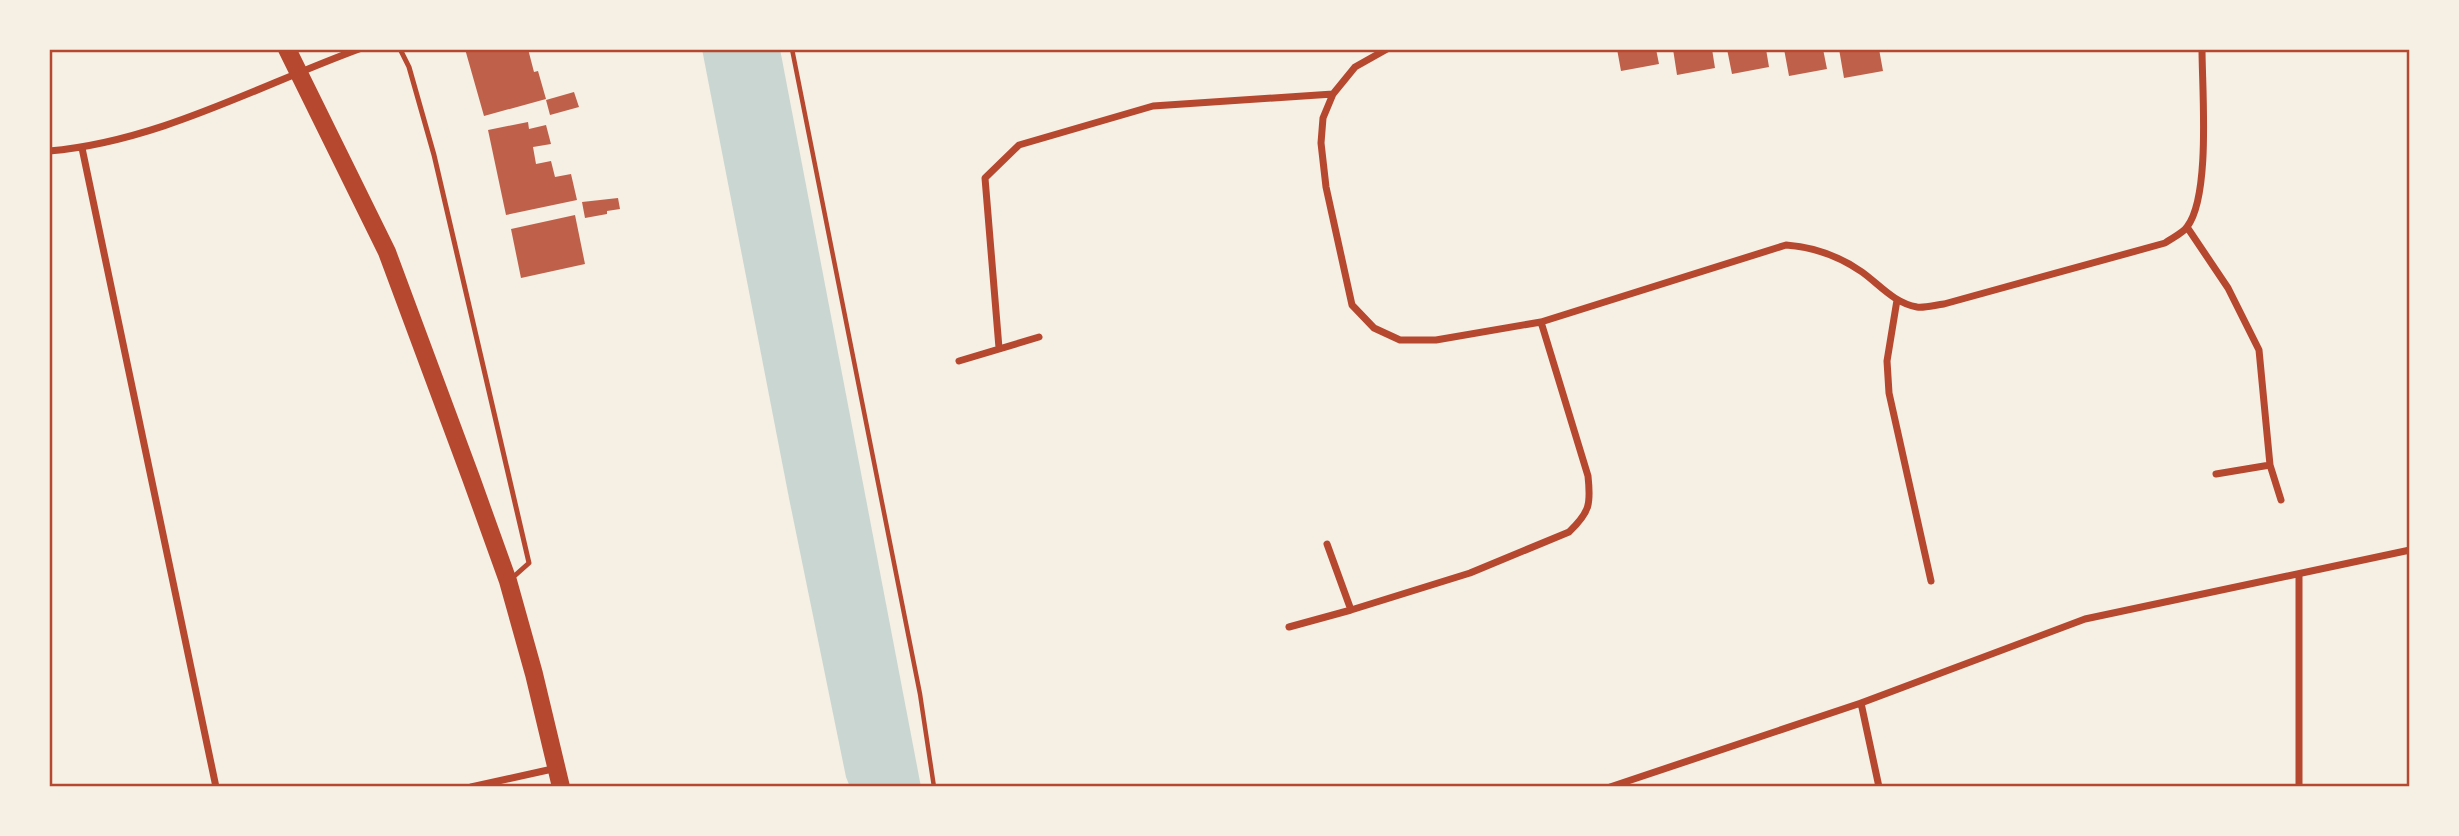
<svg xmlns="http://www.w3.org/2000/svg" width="2459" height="836" font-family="'Fira Sans Condensed',sans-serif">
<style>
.water{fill:#c9d6d2}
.building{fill:#bf614a}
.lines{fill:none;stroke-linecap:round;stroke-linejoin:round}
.path{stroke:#b5482f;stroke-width:4.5}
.service{stroke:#b5482f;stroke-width:5}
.minor{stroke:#b5482f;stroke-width:7}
.primary{stroke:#b5482f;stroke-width:18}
.neatline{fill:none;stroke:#b5482f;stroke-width:2.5}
</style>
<rect width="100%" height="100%" fill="#f6efe4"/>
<path class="water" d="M702,49h78l141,738h-71l-4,-10 -57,-279z"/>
<path class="building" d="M465,49h63l6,23 4,-1 8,28 -62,17z
M1617,49h39l3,15 -38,7z
M1673,49h39l3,19 -38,7z
M1727,49h39l3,18 -37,7z
M1784,49h39l4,20 -38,7z
M1839,49h40l4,22 -39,7z
M574,92l5,15 -29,8 -4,-15z
M528,122l1,7 17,-4 5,19 -18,3 3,17 15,-3 4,16 16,-3 6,26 -71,15 -18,-85z
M618,198l2,11 -13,2v3l-22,4 -3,-16z
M575,215l10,49 -64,14 -10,-49z"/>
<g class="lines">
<path class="path" d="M792,49l128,645 14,93"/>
<path class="service" d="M400,49l9,18 25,88 95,408 -18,16"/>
<path class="minor" d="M1387,49l-32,18 -22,27 -10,24 -2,25 5,44 26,118 22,23 26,12h36l105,-18 245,-77c28,2 53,11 76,27 18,13 32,31 55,35 8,1 18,-2 27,-3l221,-61c7,-5 18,-10 22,-16 24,-31 15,-138 15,-178
M82,148l134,639
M49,151c108,-9 209,-65 310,-102
M2187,227l41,61 31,62 11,115 11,35
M1897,300l-10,61 2,32 42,188
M999,348l-14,-170 34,-33 134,-39 180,-12
M959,361l80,-24
M2216,474l54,-9
M1327,544l24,66
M1289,627l62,-17 119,-37 99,-41c21,-20 22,-28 19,-56l-47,-154
M1861,703l18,84
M471,787l86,-19
M1610,787l251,-84 224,-84 325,-69
M2299,787v-212"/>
<path class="primary" d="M287,49l100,203 84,226 37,103 26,93 27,113"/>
</g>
<rect width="2459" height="836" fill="none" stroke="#f6efe4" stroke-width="102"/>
<rect x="51" y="51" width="2357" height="734" class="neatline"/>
</svg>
